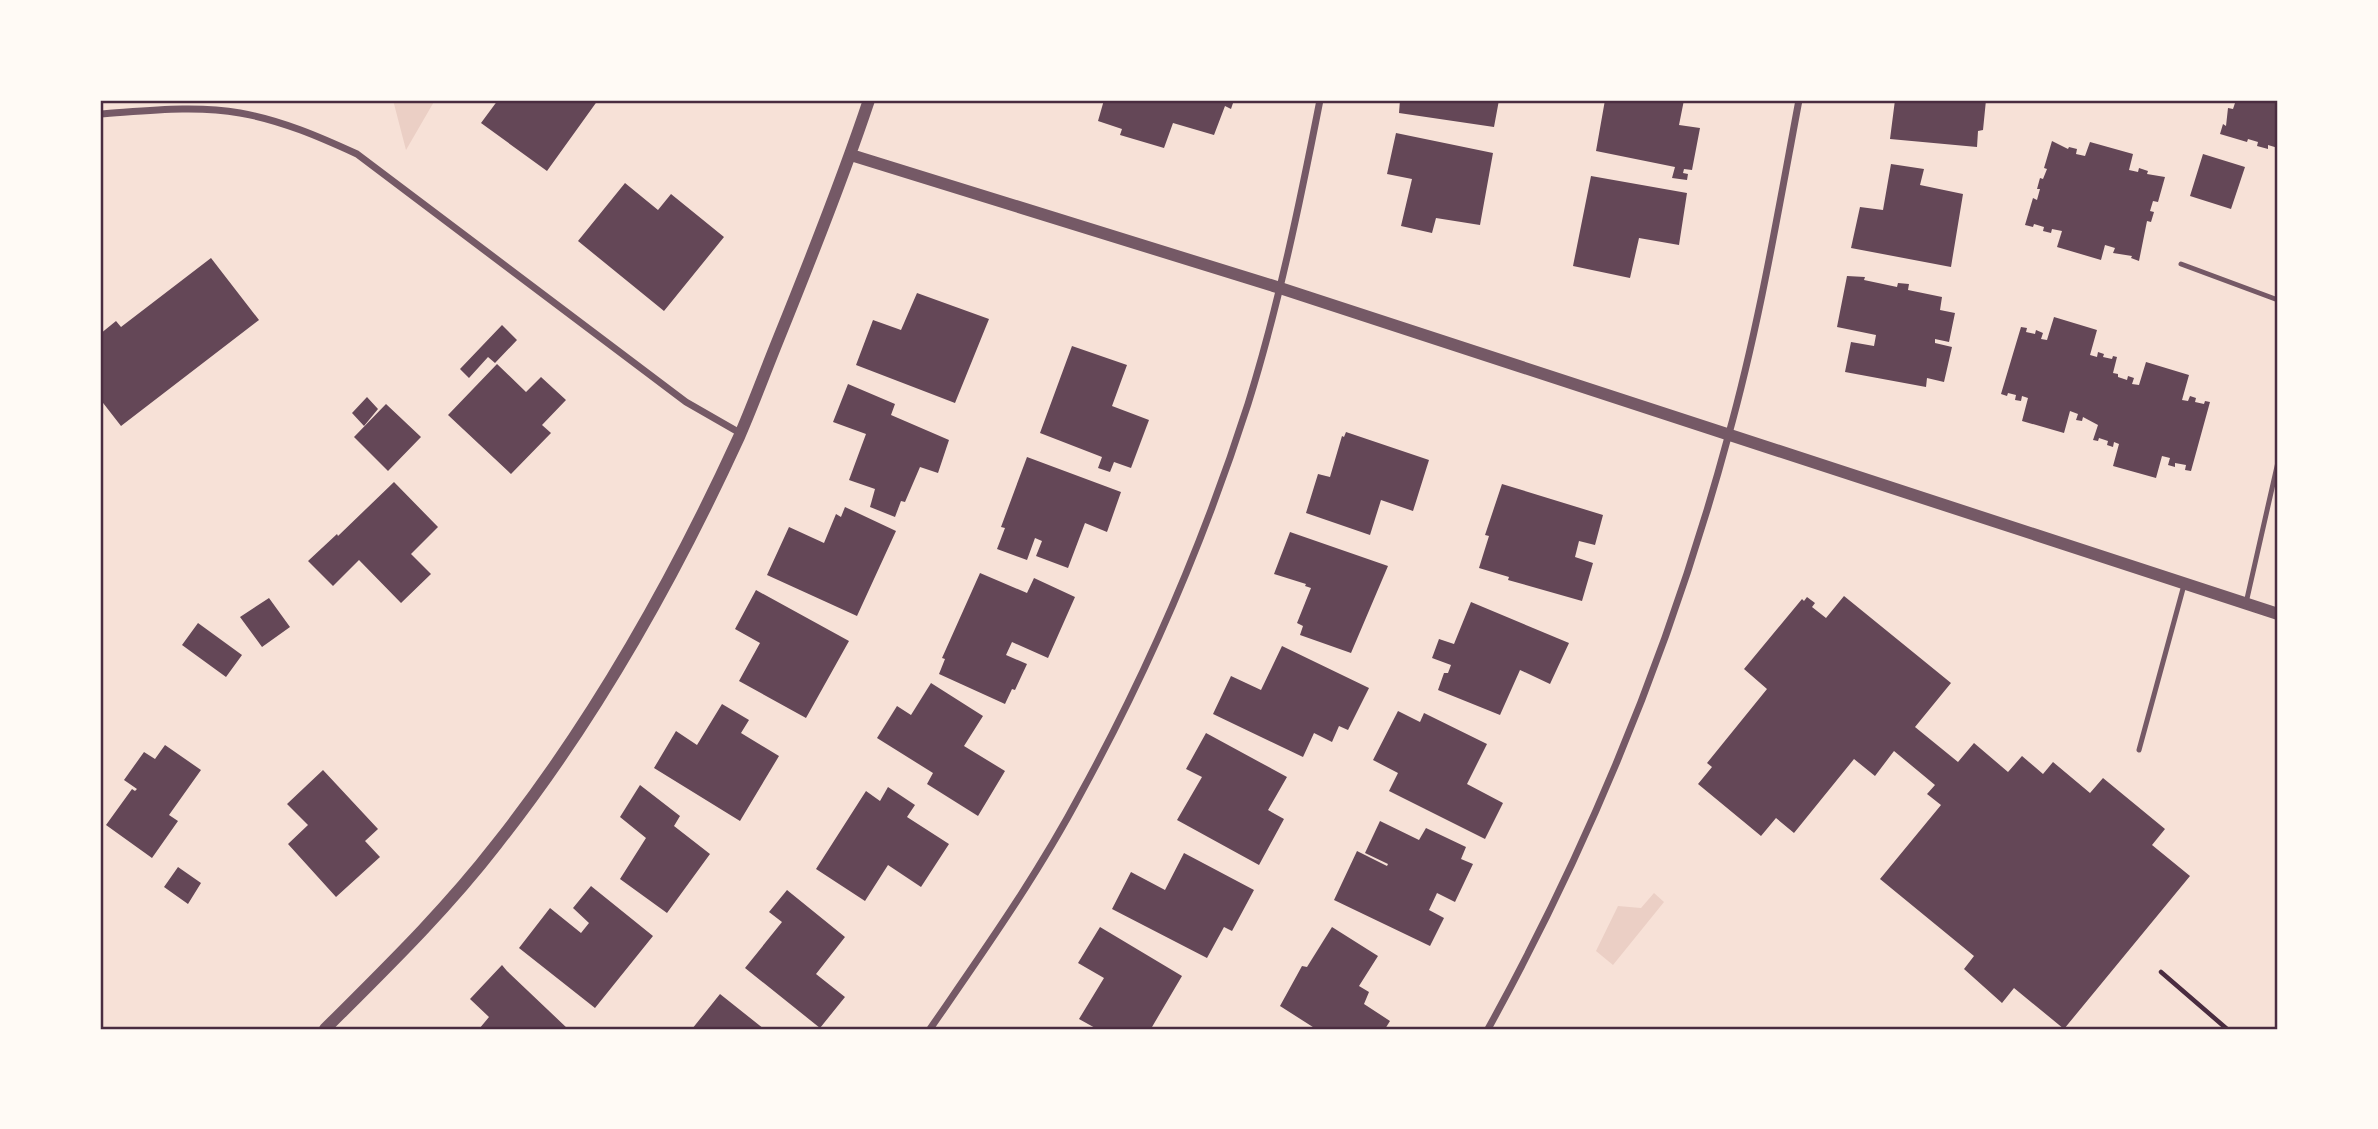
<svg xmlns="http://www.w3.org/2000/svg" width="2378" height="1129" font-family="Spectral,serif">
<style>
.green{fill:#ebcfc5}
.building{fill:#644757}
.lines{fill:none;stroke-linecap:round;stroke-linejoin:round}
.path{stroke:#4a2c40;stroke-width:4.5}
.service{stroke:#755966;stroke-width:5}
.minor{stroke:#755966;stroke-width:7}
.tertiary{stroke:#755966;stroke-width:12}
.neatline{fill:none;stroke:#4a2c40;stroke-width:2.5}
</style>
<rect width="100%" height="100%" fill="#f7e1d7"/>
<path class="green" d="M393,100h42l-29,50z
M1654,893l10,9 -51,63 -17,-14 22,-45 23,2z"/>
<path class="building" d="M498,100h100l-51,71 -66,-48z
M1104,100h130l-3,9 -6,-3 -11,29 -41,-12 -9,25 -44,-13 2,-6 -24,-8z
M1400,100h99l-5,27 -95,-14z
M1605,100h79l-5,25 21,3 -8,42 -8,-1 -1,4 5,1 -1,6 -15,-2 3,-11 -79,-16z
M1895,100h91l-3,30 -5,1 -1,16 -87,-8z
M2236,100h42v48l-10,-3v4l-11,-3 1,-4 -10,-3 -1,3 -27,-8 3,-10 3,2 2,-18 5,1z
M1396,133l97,20 -13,72 -44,-7 -4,15 -31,-7 11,-47 -25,-5z
M2052,141l16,8 1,-2 8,2 -1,5 9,2 5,-14 43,12 -4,16 9,2 1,-4 9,3 -1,3 18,3 -7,25 -5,-1 -3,10 4,1 -3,10 -4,-1 -8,40 -8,-3 1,-2 -19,-3 2,-5 -10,-3 -4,15 -44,-13 5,-16 -10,-2 -1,4 -8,-2 1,-4 -10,-3 -1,3 -8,-2 8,-27 4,2 3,-11h-3l3,-11 3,1 4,-10 -3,-1z
M2203,154l42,13 -14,42 -41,-13z
M1891,164l33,5 -4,16 43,9 -12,73 -100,-19 9,-41 23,3z
M1591,176l96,17 -8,52 -40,-7 -9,40 -57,-12z
M625,183l33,27 13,-16 53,43 -60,74 -86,-70z
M211,258l48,62 -138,106 -21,-27v-65l16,-13 5,6z
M1847,276l18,1 -1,3 33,7 1,-4 11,1 -1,6 34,7 -2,13 15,3 -6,29 -14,-3v4l17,4 -8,35 -17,-4 -1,9 -81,-15 6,-30 23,4 2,-11 -39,-8z
M917,293l72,26 -34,84 -99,-38 17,-45 28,10z
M2054,317l43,13 -7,25 7,2 1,-5 6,2 -1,3 9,2 1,-3 4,1 -4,16 5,1v3l9,3 1,-4 6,2 -2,6 7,1 7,-23 43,13 -7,25 6,1 2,-5 6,2 -1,4 9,2 1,-3 5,1 -19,69 -6,-1 1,-5 -11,-2v4l-7,-2 2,-7 -8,-2 -6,22 -43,-12 6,-22 -5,-2 -1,5 -6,-2 1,-4 -9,-3 -1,3 -5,-1 5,-15 -15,-8 -1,4 -6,-1 2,-6 -8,-3 -6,22 -42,-12 6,-23 -6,-2 -1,5 -6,-1 1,-5 -8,-2 -1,3 -6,-2 20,-67 6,1 -1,4 9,2 1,-4 7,3 -2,6 6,1z
M502,325l15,15 -22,23 -7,-6 -19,21 -9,-9z
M1072,346l55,19 -15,41 37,14 -18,48 -17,-6 -4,10 -12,-4 4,-11 -62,-24z
M497,364l29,28 15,-15 25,23 -24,25 9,8 -40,41 -63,-59z
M848,384l47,20 -4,11 58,25 -11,33 -18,-6 -15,35 -4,-1 -6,16 -25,-10 5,-18 -26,-9 17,-46 -33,-12z
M367,397l11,12 -14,17 -12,-13z
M386,404l35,33 -33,34 -34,-34z
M1346,432l83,28 -16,51 -32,-11 -11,35 -64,-22 12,-39 12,3 12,-41 2,1z
M1027,457l94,35 -14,40 -22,-9 -17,45 -32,-12 6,-15 -7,-3 -8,22 -30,-11 8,-21 -4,-1z
M394,482l44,45 -27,27 20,20 -30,29 -42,-43 -26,26 -25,-25 29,-27 1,2z
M1502,484l101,31 -8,30 -16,-4 -4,16 18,6 -11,38 -74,-21 1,-3 -30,-9 10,-32 -4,-1z
M845,507l51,24 -39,85 -90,-41 22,-48 35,16 12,-29 5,3z
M1290,532l98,34 -37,87 -51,-18 3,-9 -6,-3 14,-35 -6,-2 1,-2 -32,-10z
M980,573l47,20 7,-15 41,19 -27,61 -36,-16 -6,13 21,9 -12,26 -3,-1 -7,15 -66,-30 6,-15 -3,-1z
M756,590l93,51 -43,77 -67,-37 21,-38 -25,-14z
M1844,596l107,87 -36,44 43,35 16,-19 34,29 14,-16 21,18 10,-12 37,31 13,-15 62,51 -13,16 38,31 -126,153 -50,-41 -12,15 -38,-34 10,-13 -94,-77 61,-74 -14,-11 8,-9 -41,-34 -19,25 -21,-17 -60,74 -18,-15 -15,18 -63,-52 14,-17 -5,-4 60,-74 -23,-20 58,-70 2,2 3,-4 8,6 -3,4 14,11z
M269,598l21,29 -28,20 -22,-30z
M1471,602l98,41 -19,41 -30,-14 -20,45 -62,-25 6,-17h4l3,-8 -19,-7 7,-19 15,5z
M198,623l44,32 -16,22 -44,-32z
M1282,646l87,42 -21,42 -9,-4 -7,16 -18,-9 -11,24 -90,-43 18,-38 30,14z
M931,683l52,33 -19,30 41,25 -27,45 -51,-32 6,-11 -56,-35 20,-32 14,9z
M722,704l27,16 -8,13 38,23 -39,65 -86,-53 22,-37 21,14z
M1398,711l22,11 4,-9 63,31 -20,40 36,19 -18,36 -96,-48 9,-18 -25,-13z
M1206,733l81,44 -19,33 16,9 -25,46 -82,-45 25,-43 -16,-8z
M165,745l36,25 -32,45 9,6 -26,37 -46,-33 26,-36 3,2 2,-2 -13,-9 20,-28 11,7z
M323,770l55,59 -13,12 15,16 -44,40 -48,-53 20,-19 -21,-21z
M640,785l40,31 -6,10 36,28 -43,59 -47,-34 26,-41 -26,-21z
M888,787l27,18 -8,12 42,27 -28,43 -33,-22 -23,36 -49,-32 50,-78 14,10z
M1380,821l39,19 7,-12 40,19 -5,12 12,5 -18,38 -18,-9 -8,17 15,8 -14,28 -96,-46 23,-49 30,15 1,-2 -23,-11z
M1184,853l70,37 -22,41 -8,-4 -17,31 -95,-49 19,-37 34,18z
M178,867l23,16 -13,21 -24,-17z
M591,886l62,50 -58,72 -76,-60 31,-40 31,25 8,-10 -16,-15z
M787,890l58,47 -29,37 29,23 -25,31 -75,-60 37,-46 -13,-10z
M1100,927l82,49 -30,51 5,2h-60l-18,-10 25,-41 -26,-15z
M1332,927l46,29 -19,30 10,6 -5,12 26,17 -5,8h-69l-36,-23 22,-40 5,1z
M502,965l5,6 61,58h-89l10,-12 -19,-18z
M720,994l44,35h-72z"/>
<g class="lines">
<path class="path" d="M2161,972l66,57"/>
<path class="service" d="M2181,264l97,36
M2246,603l32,-141
M2139,750l45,-165"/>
<path class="minor" d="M100,114c46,-3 95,-9 140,-1 41,7 80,24 117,41l329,248 54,31
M930,1029c53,-77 107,-153 151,-236 68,-124 124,-255 167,-389 31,-100 52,-202 72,-304
M1488,1029c103,-187 184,-385 240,-592 31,-111 50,-225 71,-337"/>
<path class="tertiary" d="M851,155l429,133 998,326
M325,1029c59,-59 120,-118 171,-184 99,-125 177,-264 243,-408 14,-32 26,-65 39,-97 32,-79 64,-159 91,-240"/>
</g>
<rect width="2378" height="1129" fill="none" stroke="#fffaf5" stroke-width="203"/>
<rect x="102" y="102" width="2174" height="926" class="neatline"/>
</svg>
